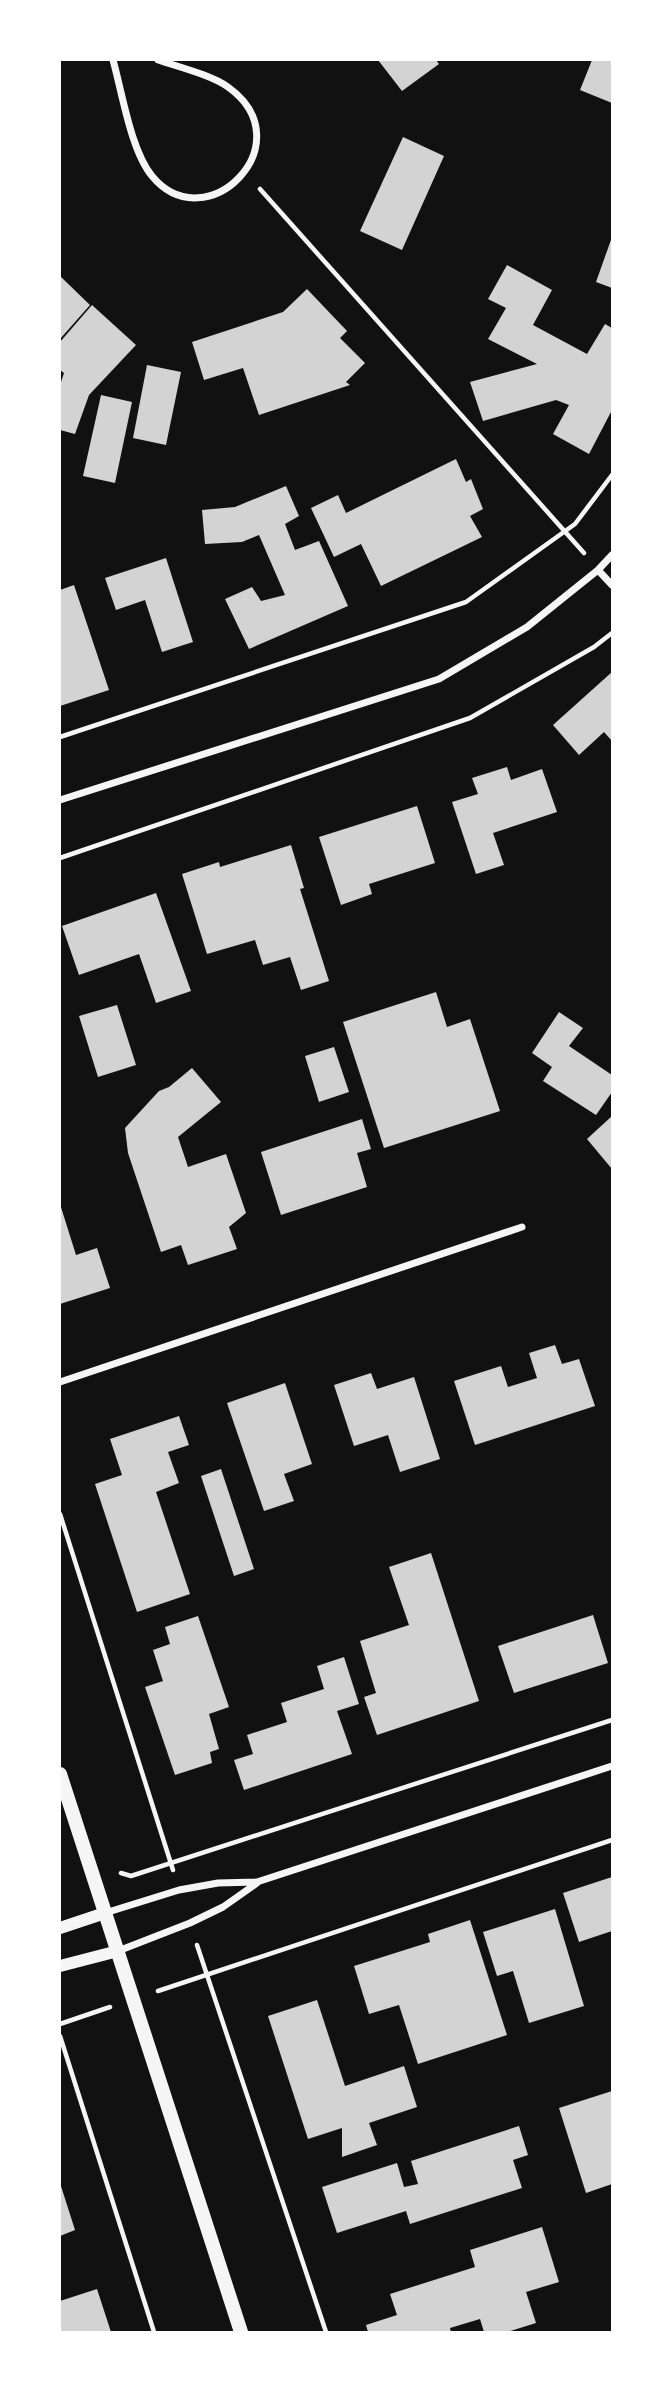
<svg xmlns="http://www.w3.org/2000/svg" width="672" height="2392" font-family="'Roboto Condensed',sans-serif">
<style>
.building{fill:#d3d3d3}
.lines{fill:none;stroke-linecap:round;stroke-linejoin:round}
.path{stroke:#f5f5f5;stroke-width:4.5}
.minor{stroke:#f5f5f5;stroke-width:7}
.tertiary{stroke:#f5f5f5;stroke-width:12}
.secondary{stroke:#f5f5f5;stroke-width:14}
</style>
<rect width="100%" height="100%" fill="#111"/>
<path class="building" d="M378,60h58l3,4 -37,27z
M592,60h20v43l-32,-13z
M403,137l41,19 -42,94 -42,-19z
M612,237v51l-16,-6z
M507,265l45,25 -19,35 54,29 18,-30 7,4v82l-23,44 -36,-20 16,-29 -13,-5 -73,21 -13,-39 67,-18 -49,-25 18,-31 -18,-9z
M60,276l30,29 -30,34z
M307,289l40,42 -7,7 25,25 -19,19 4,3 -91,30 -16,-47 -39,12 -12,-38 91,-30z
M92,305l44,40 -47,50 -14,39 -15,-4v-45l4,-12 -4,-3v-28z
M147,365l34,7 -15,73 -33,-7z
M101,395l31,7 -17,81 -32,-7z
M456,459l10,23 5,-3 12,30 -13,7 12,21 -101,49 -20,-42 -27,13 -23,-49 27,-13 8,18z
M286,486l13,30 -14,8 10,26 24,-9 29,65 -99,43 -24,-50 27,-12 9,14 24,-6 -26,-60 -17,7 -37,2 -3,-34 33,-3z
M166,558l27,84 -31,10 -17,-52 -29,10 -11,-32z
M74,585l35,105 -49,16v-116z
M612,672v69l-8,-9 -25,23 -26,-30z
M507,767l4,13 31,-11 15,43 -64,21 11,32 -28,9 -24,-72 26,-8 -6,-16z
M417,806l18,57 -66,21 3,10 -31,11 -22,-68z
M291,845l13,43 -4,1 29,92 -28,9 -11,-33 -27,8 -8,-25 -48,14 -25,-80 37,-12 1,5z
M156,893l35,98 -35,12 -17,-49 -60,21 -17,-49z
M436,992l11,35 23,-8 30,92 -116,37 -41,-126z
M117,1005l19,60 -38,12 -19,-61z
M559,1012l24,16 -14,18 43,29v17l-16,23 -53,-34 9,-14 -20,-14z
M334,1047l15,45 -30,10 -14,-46z
M192,1068l29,34 -43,35 10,30 38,-13 20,59 -17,14 8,22 -49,16 -7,-20 -20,7 -33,-99 -3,-25 34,-37 10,-4z
M612,1116v53l-25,-30z
M362,1119l9,30 -14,4 10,34 -86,28 -20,-63z
M60,1204l16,51 21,-7 13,40 -50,16z
M555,1345l7,19 17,-5 16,47 -120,39 -21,-64 47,-15 7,21 29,-9 -8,-25z
M371,1373l6,16 37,-12 26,82 -40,13 -12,-37 -34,11 -20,-61z
M285,1383l27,81 -28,10 10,27 -30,10 -37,-108z
M179,1416l10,29 -21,7 11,31 -23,9 34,102 -53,18 -42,-128 27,-9 -12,-36z
M221,1469l33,100 -20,7 -33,-100z
M431,1553l48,148 -102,34 -13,-38 12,-4 -16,-52 49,-16 -20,-58z
M593,1615l15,48 -94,30 -16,-47z
M198,1616l31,91 -20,7 10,35 -9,3 2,11 -37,12 -30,-88 18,-6 -10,-31 17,-6 -5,-17z
M344,1657l15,47 -22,7 15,43 -108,36 -10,-30 19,-6 -6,-19 40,-13 -6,-19 43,-14 -7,-23z
M612,1877v54l-33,11 -16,-49z
M555,1909l29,97 -55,17 -16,-52 -16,5 -14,-44z
M470,1920l37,115 -89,29 -19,-59 -30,9 -15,-48 76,-24 -2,-8z
M317,2000l28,86 59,-20 13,41 -48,16 8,22 -35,12v-29l-34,11 -40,-123z
M612,2091v93l-26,9 -27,-85z
M519,2126l9,29 -15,5 9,28 -112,36 -4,-13 -69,22 -15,-46 75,-24 7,24 14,-3 -7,-23z
M60,2183l15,47 -15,6z
M542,2227l17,55 -33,10 10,31 -29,9h-23l-4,-13 -30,9 1,4h-83l-2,-7 31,-10 -7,-21 85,-27 -5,-17z
M97,2289l14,43h-51v-31z"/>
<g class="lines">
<path class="path" d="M260,189l324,364
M60,737l406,-135 109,-78 37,-49
M60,858l410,-140 124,-71 18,-14
M60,1514l113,356
M121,1873l10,3 481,-156
M197,1945l129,387
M158,1991l454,-151
M60,2024l50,-17
M60,2036l94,296"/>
<path class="minor" d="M113,60c9,32 18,91 39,116 54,66 154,-33 76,-89 -17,-12 -49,-20 -70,-27
M598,570l14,15
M60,800l379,-121 88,-52 71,-57 14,-15
M60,1382l462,-155
M105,1913l74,-23 39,-7 39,-1 355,-116
M118,1951l72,-28 33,-16 34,-24"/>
<path class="tertiary" d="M60,1928l45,-15
M60,1966l58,-15"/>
<path class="secondary" d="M60,1774l181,558"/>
</g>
<rect width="672" height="2392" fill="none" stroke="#ffffff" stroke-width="122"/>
</svg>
